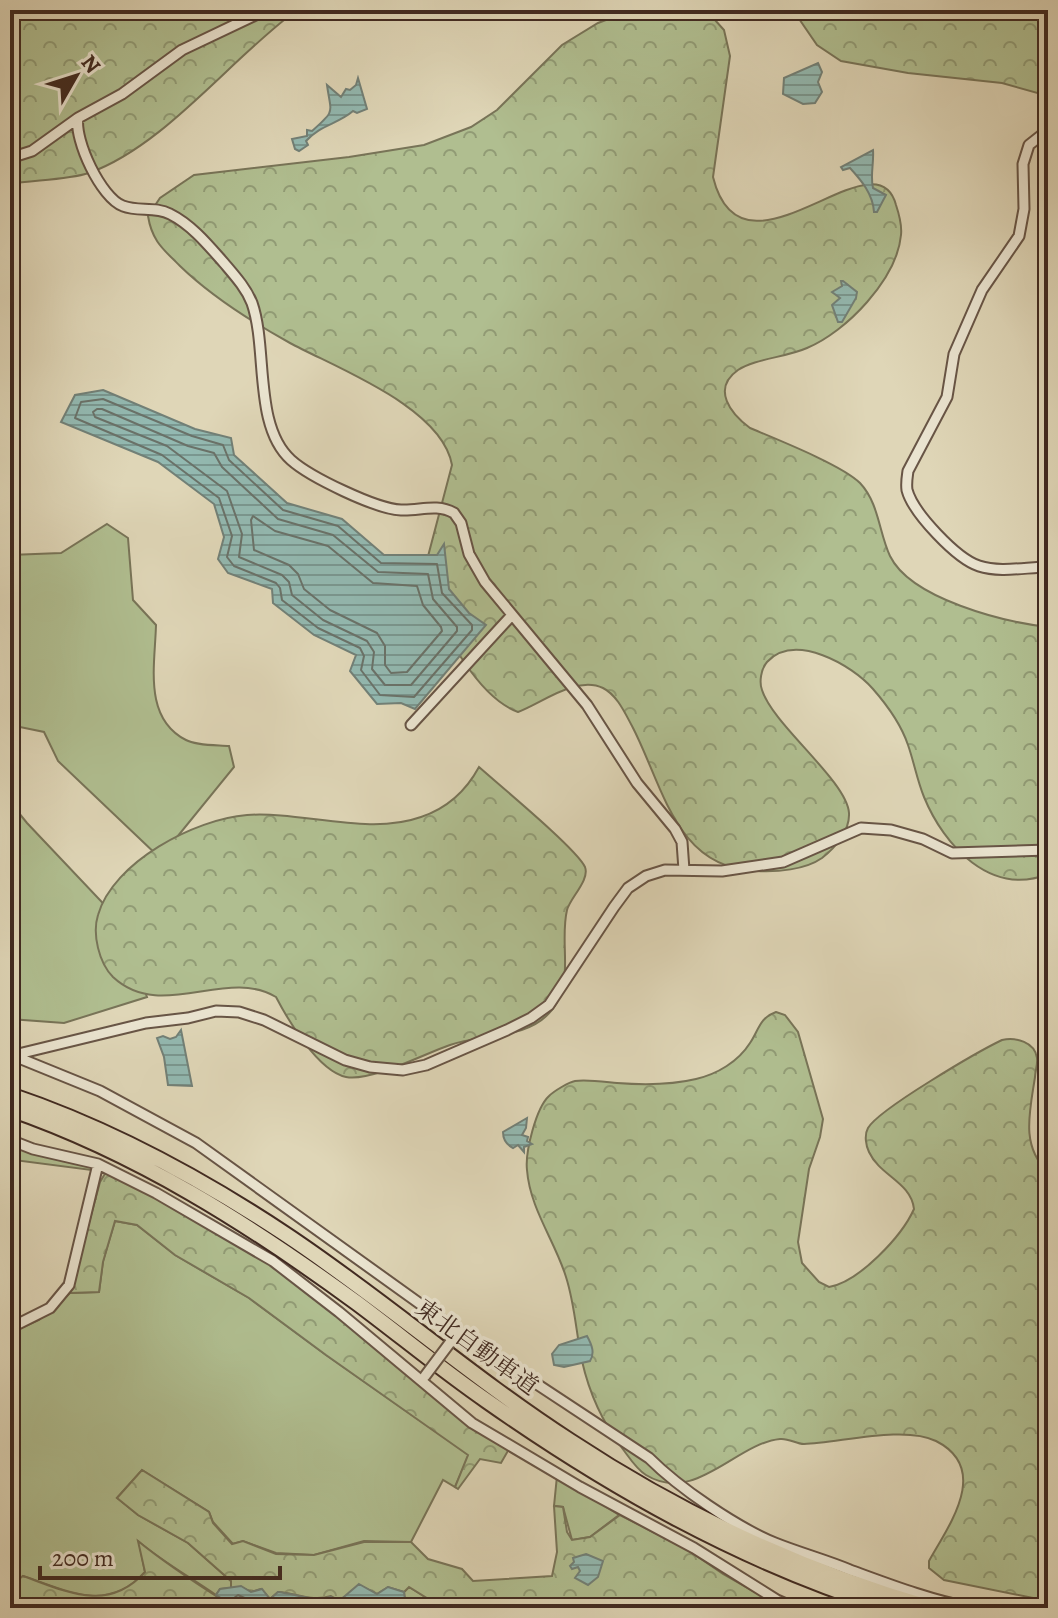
<svg xmlns="http://www.w3.org/2000/svg" width="1058" height="1618" font-family="Alegreya,'Noto Serif JP',serif">
<style>
.green{fill:#b0be90;stroke:#787458;stroke-width:2}
.forest{fill:url(#forest-crowns);stroke:#787458;stroke-width:2}
.water{fill:url(#water-rules);stroke:#728077;stroke-width:2}
.lines{fill:none;stroke-linecap:round;stroke-linejoin:round}
.shore{stroke:#6a7269;stroke-width:2}
.minor-tunnel{stroke:#bfb499;stroke-width:9;stroke-dasharray:9 4.5;stroke-linecap:butt}
.minor-casing{stroke:#685546;stroke-width:13}
.highway-casing{stroke:#412a21;stroke-width:18}
.minor{stroke:#eae4d0;stroke-width:9}
.highway{stroke:#dfd6b7;stroke-width:14}
.minor-bridge-casing{stroke:#685546;stroke-width:13;stroke-linecap:butt}
.minor-bridge{stroke:#eae4d0;stroke-width:9}
.labels{text-anchor:middle;dominant-baseline:central;stroke-width:7;stroke-linejoin:round;paint-order:stroke}
.street-label{font-size:24px;fill:#412a21;stroke:#eae4d0}
</style>
<defs>
<pattern id="forest-crowns" width="20" height="18" patternUnits="userSpaceOnUse" patternTransform="scale(2)"><rect width="20" height="18" fill="#b0be90"/><path d="M2 6a3 3 0 1 1 6 0M12 15a3 3 0 1 1 6 0" fill="none" stroke="#919b75"/></pattern>
<pattern id="water-rules" width="6" height="5" patternUnits="userSpaceOnUse" patternTransform="scale(2)"><rect width="6" height="5" fill="#93b9b1"/><path d="M0 2.5h6" fill="none" stroke="#7a9790"/></pattern>
</defs>
<rect width="100%" height="100%" fill="#dfd6b7"/>
<filter id="stains"><feTurbulence type="fractalNoise" baseFrequency=".0025" numOctaves="4"/><feColorMatrix values="0 0 0 0 .2 0 0 0 0 .09 0 0 0 0 .02 0 0 0 .5 -.17"/></filter>
<radialGradient id="worn" r=".72"><stop offset=".6" stop-color="#630" stop-opacity="0"/><stop offset="1" stop-color="#630" stop-opacity=".3"/></radialGradient>
<path class="green" d="M107,524l21,14 5,62 23,25c-1,40 -13,93 30,115 11,6 31,5 43,6l5,21 -74,91 -102,-97 -14,-29 -34,-7v-170l51,-2z
M10,802l17,21 90,95 30,79 -83,26 -54,-4z
M10,1143l82,21 -1,6 -77,-10 5,-9 -9,-5z
M115,1221l22,4 38,30 74,43 77,57 143,100 -14,32 -12,-7 -32,62 -47,-1 -50,14 -38,-2 -33,-12 -10,3 -20,-22 -4,-10 -67,-42 -25,28 21,17 50,28 43,38v7l-11,1 -4,6c-26,-18 -53,-33 -77,-53l6,30c-37,42 -77,19 -122,4l-13,10v-253l29,-13 31,-27 29,-1 4,-31z
M557,1476l62,39 -29,22 -18,3 -9,-33 -9,-1z
M409,1587l34,21h-37l-2,-16z
M549,1599l33,9h-118l27,-8z"/>
<path class="forest" d="M10,10h287c-65,47 -132,136 -208,163 -22,7 -55,7 -79,11z
M632,10h74l18,20 6,26 -17,121c29,118 163,-48 183,28 3,9 6,21 5,30 -4,44 -55,97 -94,113 -20,9 -53,11 -69,22 -27,19 -7,44 12,58 26,11 92,37 110,55 19,20 19,50 30,73 21,43 114,66 158,71v247c-57,23 -104,-28 -124,-77 -7,-17 -10,-35 -16,-52 -7,-21 -21,-40 -35,-56 -21,-24 -78,-57 -106,-27 -6,7 -8,20 -5,28 11,35 85,91 87,123 1,18 -14,35 -27,45 -17,12 -45,14 -65,13 -82,-2 -94,-86 -125,-145 -7,-13 -15,-31 -29,-38 -26,-13 -61,15 -85,24 -44,-16 -77,-89 -97,-129l31,-118c-10,-58 -116,-97 -162,-122 -38,-21 -79,-47 -110,-77 -17,-17 -28,-25 -32,-50l12,-18 34,-23 155,-18 75,-12 47,-18 26,-17 65,-65 36,-22z
M793,10h255v86l-46,-13 -94,-10 -67,-12 -24,-16z
M479,767c19,17 98,82 106,100 5,13 -15,31 -18,43 -8,34 8,71 -15,100 -24,30 -70,24 -102,35 -24,8 -79,37 -104,32 -28,-6 -58,-57 -70,-80 -50,-30 -115,25 -163,-20 -14,-14 -21,-43 -15,-62 15,-53 97,-96 149,-100 55,-4 121,21 174,2 27,-9 45,-26 58,-50z
M776,1012l9,3 13,17 25,87 -3,18 -11,32 -11,73 4,21 17,19 10,5c30,-5 73,-51 85,-78 -3,-27 -34,-33 -45,-57 -3,-6 -5,-17 -1,-24 11,-19 111,-77 134,-88 14,-3 33,2 35,18 1,6 -2,14 -2,19 -5,34 -15,69 13,95v429l-104,-21 -15,-12v-7c20,-36 62,-92 7,-120 -32,-16 -97,2 -132,3 -8,0 -15,-6 -24,-5 -44,4 -85,66 -134,36 -10,-6 -17,-18 -24,-27 -19,-25 -33,-56 -40,-87 -6,-28 -7,-56 -16,-84 -11,-36 -36,-68 -39,-107 -2,-18 9,-62 22,-74 5,-5 20,-14 26,-15 11,-2 31,1 42,2 26,2 54,2 79,-4 21,-5 42,-17 54,-36 9,-13 9,-25 26,-31z
M109,1171l163,92 237,186 -8,14 -21,-4 -22,30 -3,-2 13,-32 -142,-100 -77,-57 -74,-43 -38,-30 -22,-4 -12,41 -4,30 -29,1 30,-111 6,-10z
M142,1470l67,42 4,11 19,21 11,-3 33,13 38,1 50,-13h47l17,17 34,10 11,12 79,-5 5,-24 -3,-46 9,1 4,25 5,8 18,-3 30,-22 68,35 35,24 60,34h-74l-16,-7 -65,7h-46l-33,-9 -58,1 -27,8h-21l-34,-21 -5,5 -16,-5 -11,7 -18,-9 -19,16 -9,-5c-19,6 -34,-3 -53,-4l-8,7 -9,-10 -10,3 -10,-5 -10,1v-7l-43,-38 -50,-28 -21,-17z
M138,1541c28,23 59,43 89,62l-2,5h-194l-21,-12v-10l13,-10c44,16 85,37 122,-4z"/>
<path class="water" d="M818,63l4,9 -4,10 4,10 -7,11 -12,1 -20,-10 1,-16z
M358,78l9,31 -10,4 -4,-2c-15,13 -33,14 -47,30l2,4 -9,6 -4,-2 -3,-10 15,-3v-6l5,1c24,-21 19,-17 15,-46l14,12 5,-8 4,1 6,-5z
M873,150c1,14 -3,25 0,38l13,7 -9,17h-3c-1,-18 -13,-32 -24,-44l-7,2 -2,-3z
M841,281h2l14,11 -1,6 -14,24h-4l-6,-17 8,-7 -8,-6 10,-6z
M103,390l92,39 36,9 3,17 53,48 55,16 42,36h53l7,-11 5,45 20,24 17,12 -71,84 -14,-6 -24,1 -27,-33 6,-16 -42,-20 -41,-32 -1,-14 -44,-16 -10,-14 6,-22 -10,-33 -56,-42 -97,-40 14,-27z
M181,1030l11,56 -24,-1 -4,-28 -7,-19 6,-2 7,3 6,-2z
M527,1118l-1,10 -4,7 6,2 -1,4 5,3 -8,3v5l-6,-7 -5,3c-6,-3 -10,-9 -10,-16z
M587,1336c5,9 8,17 3,25l-26,6 -10,-2 -2,-11 7,-9z
M586,1554l17,7 -5,16 -10,8 -13,-7 5,-7 -2,-4 -6,2 -2,-3 4,-4 -1,-4z
M359,1584l18,10 11,-7 16,5 2,16h-181l2,-6 -11,-7 4,-6 21,-3 10,6 11,-3 8,10 8,-7c19,2 34,10 53,5l8,4z"/>
<g class="lines">
<path class="shore" d="M103,399l89,37 31,9 6,15 54,50 55,16 43,37 56,1 5,29 30,32v5l-58,67 -34,-2 -19,-25 3,-14 -4,-8 -42,-20 -36,-28 -2,-12 -4,-5 -42,-17 -7,-9 5,-21 -13,-38 -57,-43 -87,-37 6,-16z
M97,409h5l86,37 26,7 8,14 56,52 55,16 45,37 50,2 5,25 24,28v4l-46,54h-26l-13,-16 2,-17 -7,-11 -44,-21 -31,-25 -3,-13 -7,-7 -43,-18 3,-23 -15,-43 -60,-45 -72,-29 -2,-5z
M253,516l22,15 53,15 45,37 44,3 6,19 18,22 1,4 -35,41 -16,1 -6,-8v-19l-8,-13 -47,-23 -26,-21 -6,-15 -9,-9 -35,-15 -3,-30z
M234,1608v-10l4,-3 11,5h9l10,6 14,-5 34,7"/>
<path class="minor-tunnel" d="M837,1608l8,-19"/>
<g class="minor-casing">
<path id="minor" d="M78,118c-4,22 23,80 45,88 15,6 32,0 47,8 22,11 39,32 54,49 11,13 22,25 28,40 16,46 1,123 39,157 19,17 85,49 110,50 19,1 35,-7 53,3l7,10 8,31 16,28 102,123 50,78 38,46 7,13 2,28
M1048,130l-19,15 -6,19 1,45 -5,27 -37,54 -28,64 -7,43 -39,74c-1,7 -2,12 -1,19 6,23 50,69 72,76 21,7 48,1 69,1
M10,158l22,-7 46,-33 44,-24 60,-44 84,-40
M411,725l101,-110
M1048,947l-4,27 4,19
M10,1056l136,-33 42,-5 28,-7 23,1 25,8 81,40 25,7 33,3 23,-5 81,-35 24,-12 18,-13 65,-98 14,-19 18,-12 19,-6 57,1 61,-9 78,-34 30,2 32,9 29,14 96,-3
M14,1056l86,35 96,52 280,201 173,114c30,30 87,69 126,85 25,10 51,17 75,27 41,15 80,30 122,38
M10,1140l23,9 65,15 58,29 117,68 66,51 133,111 108,64 114,61 83,52 18,8
M10,1328l40,-20 19,-23 29,-121"/>
</g>
<g class="highway-casing">
<path id="highway" d="M10,1095c98,33 189,82 275,139 98,65 186,143 285,207 112,74 232,130 361,167
M10,1109c127,44 239,115 347,194 43,32 85,67 130,98 124,87 255,161 401,207"/>
</g>
<use href="#minor" class="minor"/>
<use href="#highway" class="highway"/>
<g class="minor-bridge-casing">
<path id="minor-bridge" d="M425,1376l30,-40"/>
</g>
<use href="#minor-bridge" class="minor-bridge"/>
</g>
<g class="labels">
<g class="street-label">
<text transform="translate(477 1347) rotate(36)">東北自動車道</text>
</g>
</g>
<rect width="1058" height="1618" fill="none" stroke="#dfd6b7" stroke-width="40"/>
<rect x="12" y="12" width="1034" height="1594" fill="none" stroke="#412a21" stroke-width="4"/>
<rect x="20" y="20" width="1018" height="1578" fill="none" stroke="#412a21" stroke-width="2"/>
<g transform="translate(76 76) rotate(51)" stroke="#eae4d0" stroke-width="6" paint-order="stroke">
<path d="M0-6L14 30L0 20L-14 30Z" fill="#412a21"/>
<text y="-12" font-size="22" font-weight="bold" text-anchor="middle" fill="#412a21">N</text>
</g>
<path d="M40 1566v12h240v-12" fill="none" stroke="#412a21" stroke-width="4"/>
<text x="52" y="1566" font-size="24" fill="#412a21" stroke="#eae4d0" stroke-width="6" paint-order="stroke">200 m</text>
<rect width="100%" height="100%" filter="url(#stains)"/>
<rect width="100%" height="100%" fill="url(#worn)"/>
</svg>
